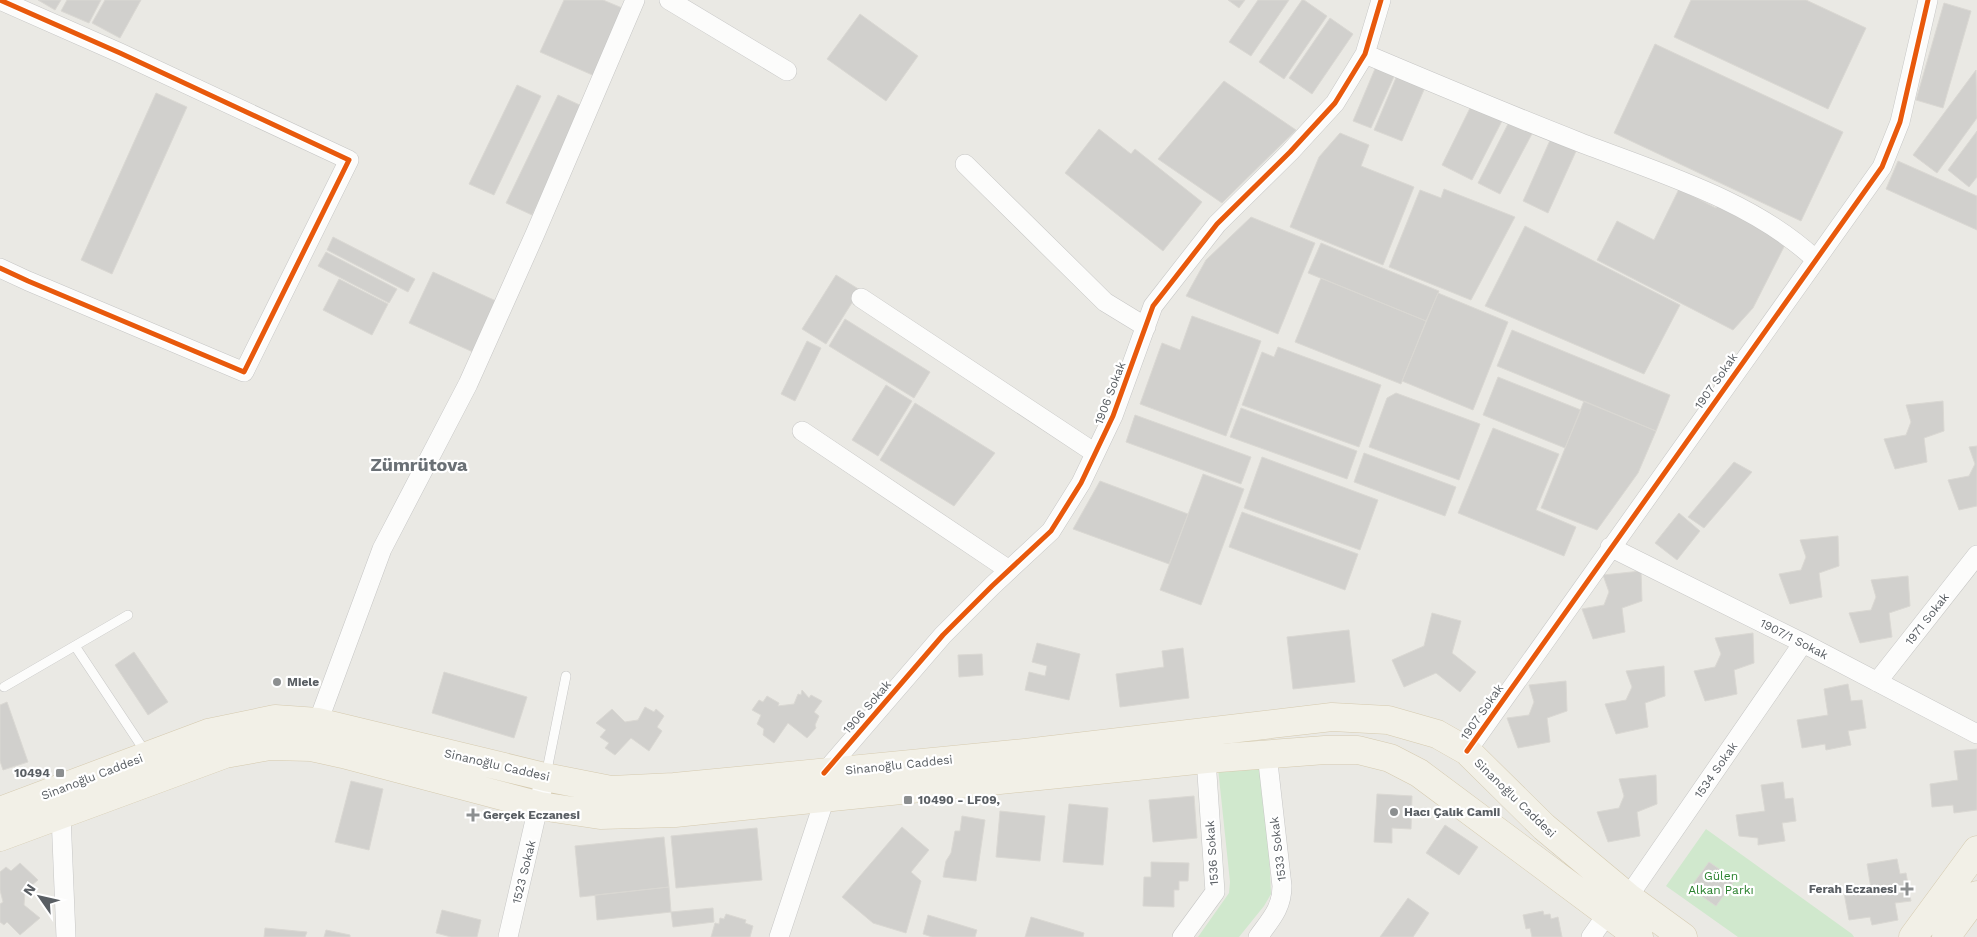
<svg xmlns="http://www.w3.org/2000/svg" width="1977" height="937" font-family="'Work Sans',sans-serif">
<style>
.green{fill:#d0e8cd}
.building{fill:#d1d0cd;stroke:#dad8d3}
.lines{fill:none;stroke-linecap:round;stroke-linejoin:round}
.lane-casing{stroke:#c6c6c5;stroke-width:10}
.street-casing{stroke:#c6c6c5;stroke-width:20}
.primary-casing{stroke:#d5caaf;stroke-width:29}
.lane{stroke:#fcfcfb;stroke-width:9}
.street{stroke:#fcfcfb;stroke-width:19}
.primary{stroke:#f2f0e7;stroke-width:28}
.cycleway-casing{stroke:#fff;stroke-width:8}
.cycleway{stroke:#e8590c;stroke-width:5}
.poi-dot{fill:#8c8f90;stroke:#fff;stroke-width:2}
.labels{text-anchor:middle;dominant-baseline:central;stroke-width:4.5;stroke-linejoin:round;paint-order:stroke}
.street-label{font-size:12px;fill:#595e63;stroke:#fff}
.poi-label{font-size:12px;font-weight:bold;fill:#595e63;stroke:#fff;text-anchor:start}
.park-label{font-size:12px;fill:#2b822f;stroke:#fff}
.district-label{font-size:18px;font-weight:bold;fill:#6a7075;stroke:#fff}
</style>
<rect width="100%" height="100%" fill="#eae9e4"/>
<path class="green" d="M1260,764l8,66 3,64 -7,12 -25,31h-41l31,-44 1,-11 -12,-114z
M1706,829l146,105 2,3h-116l-72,-51z"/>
<path class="building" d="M38,0h23l-6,10z
M67,0h34l-12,23 -28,-12z
M105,0h36l-21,38 -28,-15z
M564,0h39l24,10 -30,67 -57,-25z
M1228,0h17l-6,8z
M1258,0h31l-38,56 -22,-14z
M1302,0h2l23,16 -43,63 -25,-17z
M1691,0h115l60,28 -38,81 -154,-72z
M1944,3l27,8 -28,97 -27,-8z
M860,14l58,42 -32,45 -59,-42z
M1330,18l23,16 -41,60 -23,-16z
M1655,44l188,88 -42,89 -187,-88z
M1377,64l19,8 -25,56 -18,-7z
M1976,70l1,48 -40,55 -24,-18z
M1398,73l28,12 -24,56 -28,-11z
M1224,81l72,49 -74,73 -64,-44z
M517,85l24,11 -47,99 -25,-11z
M156,93l31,14 -75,167 -31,-14z
M558,95l26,12 -52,108 -26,-12z
M1473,102l31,15 -32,63 -30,-15z
M1510,120l23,12 -33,62 -22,-11z
M1099,129l32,25 4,-5 67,53 -39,49 -98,-78z
M1977,131v46l-8,10 -21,-17z
M1340,133l29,12 -8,21 53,21 -31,78 -93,-38 29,-70z
M1551,138l26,11 -29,64 -25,-12z
M1898,161l79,35v34l-91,-41z
M1444,189l71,28 -44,83 -82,-33 31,-77 21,8z
M1679,189l37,19 4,-6 69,35 -36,71 -20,22 -136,-70 20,-39 37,19z
M1251,217l64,26 -37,91 -92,-38 20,-36z
M1525,226l155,79 -36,69 -159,-68z
M333,237l82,42 -7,13 -81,-42z
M1321,243l118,48 -13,30 -118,-48z
M326,252l71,37 -8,14 -71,-37z
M433,272l63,29 -23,51 -64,-29z
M836,275l24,15 -34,54 -24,-15z
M1321,278l105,43 -25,63 -106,-42z
M339,279l49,25 -16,31 -49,-25z
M1438,293l70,29 -35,88 -71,-29z
M1192,316l69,25 -35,95 -86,-32 22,-61 18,7z
M845,319l85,53 -16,26 -85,-52z
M1512,330l158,65 -14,36 -159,-65z
M807,341l14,7 -26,53 -14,-7z
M1278,347l103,38 -22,62 -117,-42 20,-53 12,5z
M1498,377l83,33 -16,38 -82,-33z
M886,385l26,16 -34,55 -26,-16z
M1396,393l84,31 -21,56 -90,-33 18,-49z
M1584,401l72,30 -18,42 -41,57 -56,-22z
M1943,401l1,30 -20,7 3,24 -32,7 -11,-30 22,-4 5,-13 -5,-17z
M915,403l80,50 -41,53 -74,-46z
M1241,408l116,43 -10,28 -117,-42z
M1135,415l116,42 -10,27 -115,-42z
M1493,428l66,26 -23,56 40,17 -12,29 -106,-43z
M1977,446v60l-18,4 -11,-30 21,-4 6,-12 -6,-17z
M1364,453l92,34 -11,29 -91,-34z
M1262,457l116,43 -18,50 -116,-42z
M1734,462l18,10 -48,56 -16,-11z
M1203,474l41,15 -43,116 -41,-15z
M1100,481l88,33 -19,50 -96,-35z
M1242,512l116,42 -13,36 -116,-43z
M1679,513l21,18 -23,29 -22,-17z
M1838,536l1,30 -20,7 3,24 -32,7 -11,-30 22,-4 5,-13 -6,-17z
M1641,571l1,30 -20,7 3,24 -32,7 -11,-30 22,-4 5,-13 -6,-17z
M1908,576l2,30 -21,7 3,24 -32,6 -11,-30 22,-3 5,-13 -5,-17z
M1432,613l29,8 -9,32 24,19 -16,20 -24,-19 -32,14 -12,-27 32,-14z
M1349,630l6,52 -62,7 -6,-52z
M1753,633l1,30 -20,7 3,24 -32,7 -11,-30 21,-4 6,-13 -6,-16z
M1037,643l43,11 -11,46 -44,-10 4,-18 16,4 2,-10 -15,-4z
M1183,648l6,50 -69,9 -4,-33 48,-7 -2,-16z
M134,652l34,50 -20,13 -33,-50z
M982,654l1,21 -24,2 -1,-22z
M1664,666l1,30 -20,7 3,24 -32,7 -11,-30 21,-4 6,-13 -6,-16z
M444,672l83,25 -13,41 -82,-25z
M1566,681l1,30 -20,7 3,24 -32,6 -11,-30 22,-3 5,-13 -5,-17z
M1848,684l3,17 11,-1 4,28 -18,3 3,14 -25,5 -1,-6 -23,4 -5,-28 31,-5 -4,-26z
M802,690l7,8 2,-3 11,6 -8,11 5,4 -4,9 1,3 -9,10 -19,-15 -14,20 -11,-8 1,-6 -7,-5 4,-9 -9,-5 7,-10 4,2 4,-6 12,7 -1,3 16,-2 4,-10 3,1z
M7,702l21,60 -25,8 -3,-9v-56z
M645,707l9,5 2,-3 8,7 -7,11 5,4 -13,20 -18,-13 -16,17 -10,-7 4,-5 -9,-6 6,-7 -10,-7 16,-14 13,13 13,-2z
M1977,749v61l-23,3 -1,-8 -21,2 -2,-23 28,-4 -4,-29z
M1656,775l1,29 -20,8 3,24 -32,6 -11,-30 22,-4 5,-12 -5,-17z
M351,781l32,8 -14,61 -34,-8z
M1783,782l2,17 8,-1 3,23 -14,2 3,18 -27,4v-7l-19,-2 -3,-21 29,-4 -4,-26z
M1377,794l35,2 -1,33 -19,-1v15l-18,-1z
M1194,796l3,42 -44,4 -4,-42z
M1069,804l39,4 -5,57 -40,-3z
M1000,811l45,5 -5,45 -44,-4z
M962,816l23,4 -9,61 -33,-4 3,-16 5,-8 4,-22h5z
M1445,825l33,22 -19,28 -33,-22z
M902,827l27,23 -18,22 10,9 -15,52 -33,-10 -31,-26z
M757,828l5,52 -86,8 -5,-52z
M664,837l5,50 -89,10 -5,-51z
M1897,859l3,15 6,-1 5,28 -16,2 3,17 -26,5 -2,-8 -21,3 -5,-27 27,-4 -4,-25z
M1151,862l38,1 -1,18h-9v9h-5v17l-31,-1 1,-29h7z
M1709,862l26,18 -19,26 -26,-18z
M20,863l18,17 -13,11 -1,14 16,13 -20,17 -13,-13 -3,3 -4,-3v-18l3,-2 -3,-12v-18l6,-5 5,4z
M669,887l2,25 -74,8 -2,-25z
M1408,898l21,15 -16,24h-33z
M713,908l1,14 -41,5 -2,-15z
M442,910l39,10 -4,17h-26l-15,-4z
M1543,911l1,4 6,-1 1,5 7,-2 4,20h-30l-2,-9 -4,1 -3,-14z
M726,914l20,6 -1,3 8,3 -3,11h-39l4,-14 4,1 1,-6 4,1z
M928,915l49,15 -2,7h-43l-9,-3z
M1031,917l53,16 -1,4h-58z
M265,928l42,4 -2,5h-41z
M326,930l24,5v2h-26z"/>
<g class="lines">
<g class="lane-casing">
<path id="lane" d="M75,646l71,107
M4,687l124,-72
M546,775l20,-99"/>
</g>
<g class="street-casing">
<path id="street" d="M0,0l120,53 229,107 -105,212 -216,-91 -28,-13
M669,0l118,71
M1365,54c71,30 142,60 214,88 80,31 173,58 236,117
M965,164l140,138 41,25
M861,298l234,155
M802,431l207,139
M1610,547l193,96 174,91
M1877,682l100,-127
M318,722l64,-173 86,-165 67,-150 100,-234
M1467,751l415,-584 18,-45 28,-122
M824,773l119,-138 49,-49 59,-55 30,-48 32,-67 40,-110 64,-82 73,-72 45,-49 30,-49 16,-54
M61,815l5,122
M1628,897l175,-254
M508,937l37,-160
M779,937l46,-139
M1182,937l33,-45 -9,-133
M1258,937c13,-18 24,-29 24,-51l-15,-132
M1591,937l17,-24"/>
</g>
<g class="primary-casing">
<path id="primary" d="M0,811l208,-78 67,-14 43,3 227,55 66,13 63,-3 351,-34 307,-36 56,3 49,14 30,17 77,76 84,70 55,40
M0,837l225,-83 45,-8 41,1 32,7 197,52 60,9 75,-2 531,-54 119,-9h33l32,8 29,15 220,164
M1913,937l64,-87
M1946,937l31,-42"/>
</g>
<use href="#lane" class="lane"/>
<use href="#street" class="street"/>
<use href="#primary" class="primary"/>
<g class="cycleway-casing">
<path id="cycleway" d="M0,0l120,53 229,107 -105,212 -216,-91 -28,-13
M1467,751l415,-584 18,-45 28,-122
M824,773l119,-138 49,-49 59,-55 30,-48 32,-67 40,-110 64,-82 73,-72 45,-49 30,-49 16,-54"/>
</g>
<use href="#cycleway" class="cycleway"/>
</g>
<g class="poi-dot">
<circle cx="277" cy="682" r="5"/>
<rect x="55" y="768" width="10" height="10" rx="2.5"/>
<rect x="903" y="795" width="10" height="10" rx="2.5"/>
<circle cx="1394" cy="812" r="5"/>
<path d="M470.5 807.5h5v5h5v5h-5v5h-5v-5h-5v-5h5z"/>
<path d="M1904.5 881.5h5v5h5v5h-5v5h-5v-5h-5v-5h5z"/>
</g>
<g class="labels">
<g class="street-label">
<text transform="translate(1716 381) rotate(-55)">1907 Sokak</text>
<text transform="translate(1110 393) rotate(-69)">1906 Sokak</text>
<text transform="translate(1927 619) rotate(-52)">1971 Sokak</text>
<text transform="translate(1794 639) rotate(27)">1907/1 Sokak</text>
<text transform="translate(867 707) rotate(-49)">1906 Sokak</text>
<text transform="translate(1482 712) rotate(-55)">1907 Sokak</text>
<text transform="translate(497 765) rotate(13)">Si̇nanoğlu Caddesi</text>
<text transform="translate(899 765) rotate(-6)">Si̇nanoğlu Caddesi</text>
<text transform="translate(1716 770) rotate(-55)">1534 Sokak</text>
<text transform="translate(92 777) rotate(-21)">Si̇nanoğlu Caddesi</text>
<text transform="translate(1515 798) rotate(44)">Si̇nanoğlu Caddesi</text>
<text transform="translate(1278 849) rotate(-97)">1533 Sokak</text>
<text transform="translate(1212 853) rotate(-94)">1536 Sokak</text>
<text transform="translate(524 872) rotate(-76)">1523 Sokak</text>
</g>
<g class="poi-label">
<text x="287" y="682">Miele</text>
<text x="50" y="773" text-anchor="end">10494</text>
<text x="918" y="800">10490 - LF09,</text>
<text x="1404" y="812">Hacı Çalık Camii</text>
<text x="483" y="815">Gerçek Eczanesi</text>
<text x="1897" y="889" text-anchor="end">Ferah Eczanesi</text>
</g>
<g class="park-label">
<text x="1721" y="876">Gülen<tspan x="1721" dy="14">Alkan Parkı</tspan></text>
</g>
<g class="district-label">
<text x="419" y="464">Zümrütova</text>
</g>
</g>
<g transform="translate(40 897) rotate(304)" stroke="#ffffff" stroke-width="4" paint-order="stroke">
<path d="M0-4L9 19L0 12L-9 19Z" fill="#595e63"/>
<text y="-8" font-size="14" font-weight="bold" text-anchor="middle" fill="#595e63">N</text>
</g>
</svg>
